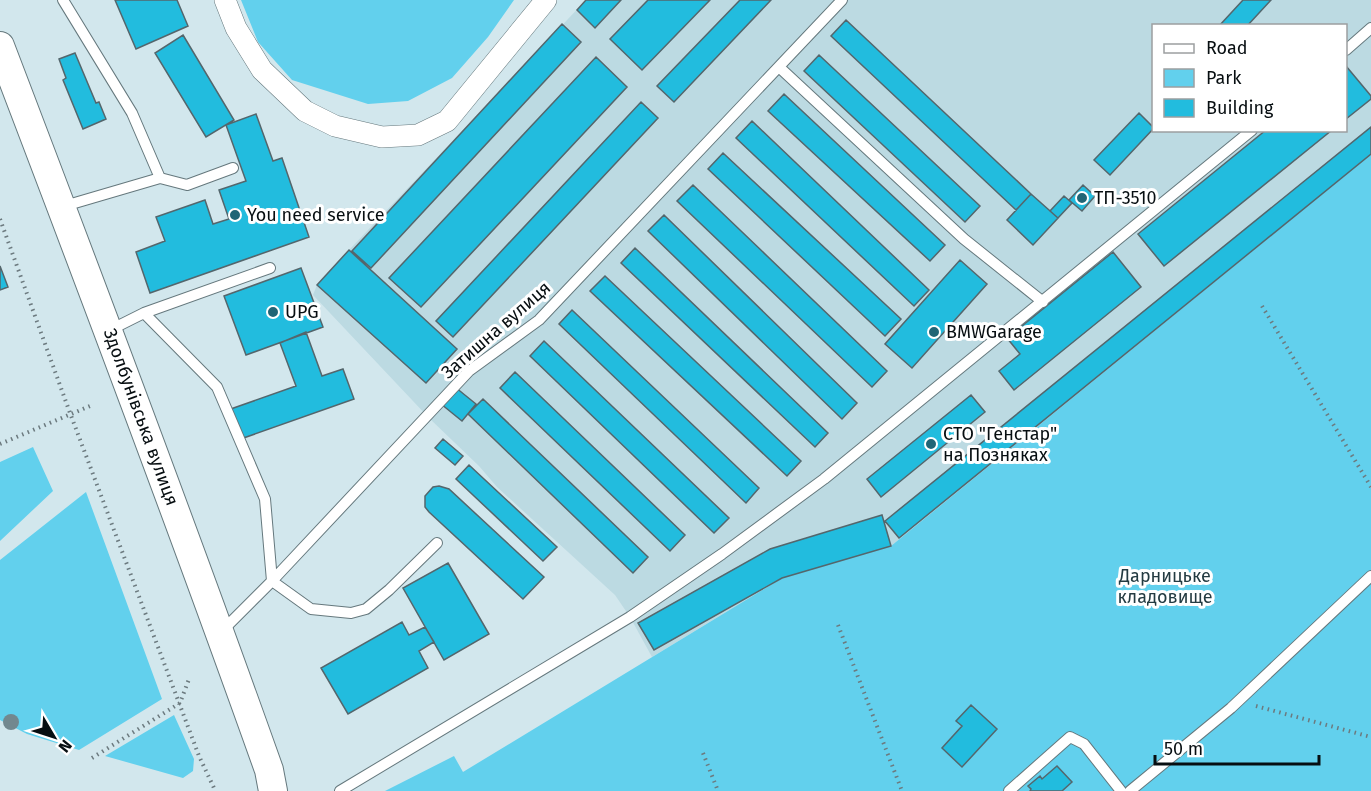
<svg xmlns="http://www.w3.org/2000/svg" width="1371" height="791" font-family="'Fira Sans',sans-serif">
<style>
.built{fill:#bcdae2;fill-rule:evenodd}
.green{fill:#62d0ed}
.building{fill:#22bcde;stroke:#54666c;stroke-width:1.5}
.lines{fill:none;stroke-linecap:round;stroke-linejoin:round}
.lane-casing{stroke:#65787d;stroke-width:12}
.street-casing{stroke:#65787d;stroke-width:22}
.secondary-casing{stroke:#65787d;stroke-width:30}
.path{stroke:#6c7a7f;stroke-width:4;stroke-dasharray:1.5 4.5;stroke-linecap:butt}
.lane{stroke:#fff;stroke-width:10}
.street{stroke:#fff;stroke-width:21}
.secondary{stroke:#fff;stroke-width:28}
.tree{fill:#72888f}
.poi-dot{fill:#206576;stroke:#fff;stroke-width:2}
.labels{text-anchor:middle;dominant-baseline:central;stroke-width:6;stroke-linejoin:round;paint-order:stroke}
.poi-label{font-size:18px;fill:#070e11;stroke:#fff;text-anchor:start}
.street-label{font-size:18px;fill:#070e11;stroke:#fff}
.park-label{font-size:18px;fill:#243b42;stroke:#fff}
</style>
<rect width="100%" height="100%" fill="#d2e7ed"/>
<path class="built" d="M586,0h785v154l-480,392 -109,32 -130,79 -22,-40 -15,-22 -118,-108 -18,-21 -50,-48 -116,-123 4,-10 32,-35zM1154,26h192v104h-192z"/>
<path class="green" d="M241,0h273l-26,37 -36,41 -44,23 -40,3 -76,-24 -34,-38z
M1371,154v637h-986l69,-35 9,16 319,-194 109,-32z
M33,447l20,44 -53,50v-79z
M86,492l76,207 -83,51 -52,-16 -27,-14v-160z
M174,715l20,44 -1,12 -10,7 -78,-22z"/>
<path class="building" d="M115,0h62l11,26 -52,23z
M586,0h35l-26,28 -18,-18z
M648,0h62l-68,70 -32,-31z
M740,0h31l-97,102 -17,-16z
M1243,0h28l-24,26h-28z
M846,20l185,174 -15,16 -185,-174z
M562,24l19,18 -210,226 -19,-17z
M183,35l51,85 -28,17 -51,-84z
M75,53l21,50 3,-1 7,17 -23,10 -20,-49 3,-2 -7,-19z
M819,55l161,151 -15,16 -161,-151z
M596,57l31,30 -206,220 -32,-29z
M1346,66l25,30v3l-25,20z
M784,94l161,151 -15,16 -162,-150z
M641,102l17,16 -205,219 -17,-16z
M1139,113l15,15 -44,47 -16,-15z
M256,114l17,47 9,-3 27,79 -159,56 -14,-41 29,-11 -9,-24 49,-17 8,24 16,-5 -10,-29 27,-9 -20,-56z
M752,121l177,169 -15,16 -178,-168z
M1371,127v27l-472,384 -14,-17z
M1266,130h66l-168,136 -26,-32z
M723,153l178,166 -16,17 -177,-167z
M693,185l194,186 -15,16 -195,-186z
M1083,185l12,11 -13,15 -13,-11z
M1031,194l27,24 -25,27 -26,-25z
M1064,196l8,7 -14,15 -8,-7z
M664,215l193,188 -15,16 -194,-188z
M635,248l193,185 -13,14 -194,-184z
M349,250l108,99 -31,34 -109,-98z
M1113,252l28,35 -127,103 -15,-19 21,-17 -13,-16z
M960,260l27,24 -75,84 -27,-24z
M0,266l8,21 -8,3z
M301,268l22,59 -77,28 -22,-59z
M605,276l196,185 -14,15 -197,-185z
M572,310l187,178 -13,15 -187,-179z
M306,332l16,44 21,-7 11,30 -119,42 -10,-30 71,-25 -16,-43z
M544,341l185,177 -15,15 -184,-177z
M515,372l170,163 -15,16 -170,-163z
M455,387l21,17 -14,17 -21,-17z
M971,395l14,17 -104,85 -14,-18z
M483,399l165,158 -15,16 -165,-159z
M443,439l20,17 -8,9 -20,-17z
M469,465l88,82 -14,14 -87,-82z
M439,486l10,3 95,88 -21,22 -94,-87 -4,-5v-11l8,-9z
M882,515l9,31 -109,32 -128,72 -16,-27 132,-74z
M448,563l41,71 -45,26 -41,-72z
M402,622l7,13 16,-8 9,15 -15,9 9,17 -80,46 -27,-46z
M971,705l26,24 -35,38 -20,-19 20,-22 -6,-5z
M1057,766l15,16 -10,9h-32l1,-2 -3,-3 12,-10 2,3z"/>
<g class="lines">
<g class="lane-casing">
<path id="lane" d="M63,0l69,113 28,65
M1346,50l25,-22
M779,67l185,172 79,63
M61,207l99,-29 27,7 46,-17
M144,313l73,74 48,112 7,82 39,28 40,4 15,-4 23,-19 48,-47
M110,330l34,-17 126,-45
M221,632l51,-51 197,-210 70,-51 303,-320
M340,791l290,-174 92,-63 102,-75 428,-349
M1009,791l61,-54 14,7 37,47
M1130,791l101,-83 140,-132"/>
</g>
<g class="street-casing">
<path id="street" d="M225,0l11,28 26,42 43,41 30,15 47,11 36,-2 29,-14 99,-121"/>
</g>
<g class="secondary-casing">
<path id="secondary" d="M0,46c92,241 183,482 269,724l4,21"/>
</g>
<path class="path" d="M0,219l70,194 129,343 15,32
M1262,306l109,181
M0,444l90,-38
M838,625l64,166
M1256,706l115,31
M703,753l15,38
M92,758l88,-55 9,-24"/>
<use href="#lane" class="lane"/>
<use href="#street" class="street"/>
<use href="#secondary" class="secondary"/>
</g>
<circle class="tree" cx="11" cy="722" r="8"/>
<g class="poi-dot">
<circle cx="1082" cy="198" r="6"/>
<circle cx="235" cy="215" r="6"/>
<circle cx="273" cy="312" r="6"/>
<circle cx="934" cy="332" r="6"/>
<circle cx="931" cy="444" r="6"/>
</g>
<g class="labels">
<g class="poi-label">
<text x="1094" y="198">ТП-3510</text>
<text x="247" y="215">You need service</text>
<text x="285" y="312">UPG</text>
<text x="946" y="332">BMWGarage</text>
<text x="943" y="434">СТО "Генстар"<tspan x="943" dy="21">на Позняках</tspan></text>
</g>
<g class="street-label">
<text transform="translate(496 330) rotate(-41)">Затишна вулиця</text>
<text transform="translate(141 417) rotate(70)">Здолбунівська вулиця</text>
</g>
<g class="park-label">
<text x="1165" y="576">Дарницьке<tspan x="1165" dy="21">кладовище</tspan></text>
</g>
</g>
<rect x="1152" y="24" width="195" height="108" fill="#ffffff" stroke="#9c9fa0" stroke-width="1.5"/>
<rect x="1164" y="44" width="30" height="9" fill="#ffffff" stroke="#9c9fa0" stroke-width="1.5"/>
<text x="1206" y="54" font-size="18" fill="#070e11">Road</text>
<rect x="1164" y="69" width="30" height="18" fill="#62d0ed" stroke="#9c9fa0" stroke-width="1.5"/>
<text x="1206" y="84" font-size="18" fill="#070e11">Park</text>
<rect x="1164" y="99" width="30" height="18" fill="#22bcde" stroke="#9c9fa0" stroke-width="1.5"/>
<text x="1206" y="114" font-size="18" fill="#070e11">Building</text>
<g transform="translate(54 737) rotate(129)" stroke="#ffffff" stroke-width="4.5" paint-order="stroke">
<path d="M0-4.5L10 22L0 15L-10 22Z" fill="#070e11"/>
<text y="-9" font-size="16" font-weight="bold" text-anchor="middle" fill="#070e11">N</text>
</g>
<path d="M1155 755v9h164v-9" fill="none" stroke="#070e11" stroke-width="3"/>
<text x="1164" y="755" font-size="18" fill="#070e11" stroke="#ffffff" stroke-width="4.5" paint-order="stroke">50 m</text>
</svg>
